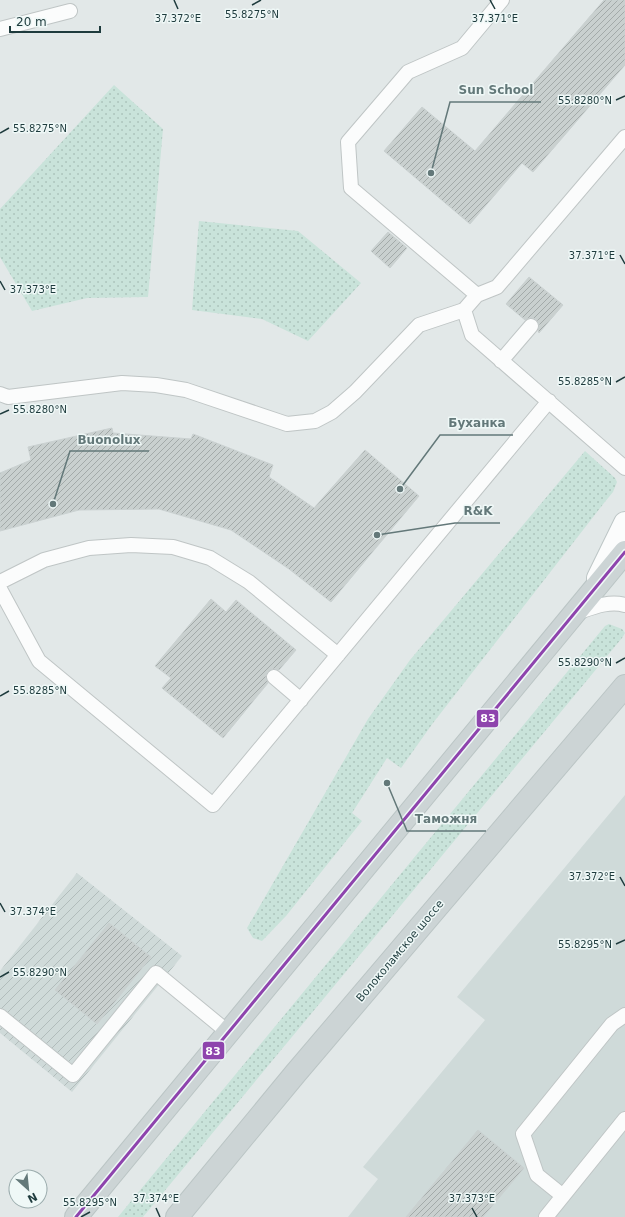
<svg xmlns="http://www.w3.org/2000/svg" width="625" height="1217" font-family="'DejaVu Sans',sans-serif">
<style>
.built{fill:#cfdad9}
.industrial{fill:url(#industrial-furrows)}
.green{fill:url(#green-dots)}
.building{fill:url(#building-hatch);stroke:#cad1d1}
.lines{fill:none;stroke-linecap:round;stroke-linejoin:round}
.lane-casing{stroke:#bfc5c5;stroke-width:16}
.secondary-casing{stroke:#bdc6c6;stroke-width:24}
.primary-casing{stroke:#bbc5c5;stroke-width:24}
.lane{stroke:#fbfcfc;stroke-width:14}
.secondary{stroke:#fbfcfc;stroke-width:22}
.primary{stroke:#ccd4d5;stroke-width:22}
.bus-1-casing{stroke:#eff8f7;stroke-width:6}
.bus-1{stroke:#8e44ad;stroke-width:3}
.ticks{fill:none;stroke:#1e3b3d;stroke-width:1.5}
.labels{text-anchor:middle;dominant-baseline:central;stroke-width:3;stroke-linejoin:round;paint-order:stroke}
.street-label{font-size:11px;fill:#1e3b3d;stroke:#eff8f7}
.ticks-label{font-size:10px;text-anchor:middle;fill:#1e3b3d;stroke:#eff8f7;stroke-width:3;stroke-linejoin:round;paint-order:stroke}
.leader{fill:none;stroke:#637879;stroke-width:1.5}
.callout-dot{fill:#637879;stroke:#eff8f7;stroke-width:1.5}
.callout-label{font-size:12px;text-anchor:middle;font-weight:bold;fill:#637879;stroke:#eff8f7;stroke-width:3;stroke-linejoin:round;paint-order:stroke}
.line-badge{stroke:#eff8f7;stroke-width:1.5}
.badge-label{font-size:11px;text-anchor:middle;font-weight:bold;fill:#fff}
</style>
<defs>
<pattern id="industrial-furrows" width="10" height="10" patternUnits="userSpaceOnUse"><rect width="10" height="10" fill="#cfdad9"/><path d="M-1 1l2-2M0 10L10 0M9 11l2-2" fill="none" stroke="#b1bcbb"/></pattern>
<pattern id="green-dots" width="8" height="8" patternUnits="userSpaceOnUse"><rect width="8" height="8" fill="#c9e3da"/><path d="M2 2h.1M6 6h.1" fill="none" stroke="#acc4bc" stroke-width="1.8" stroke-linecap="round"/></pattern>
<pattern id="building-hatch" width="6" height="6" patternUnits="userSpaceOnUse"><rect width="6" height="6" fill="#c9d0cf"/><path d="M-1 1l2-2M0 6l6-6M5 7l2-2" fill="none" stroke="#a3aaa9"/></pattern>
</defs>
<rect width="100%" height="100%" fill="#e2e8e8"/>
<path class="built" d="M625,795v422h-277l30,-38 -15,-12 122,-147 -28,-23z"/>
<path class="industrial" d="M77,873l105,83 -110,136 -72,-59v-62z"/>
<path class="green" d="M114,85l49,44 -15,168 -61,1 -55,13 -32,-54v-48z
M199,221l99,10 63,52 -53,58 -46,-22 -70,-9z
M585,451l30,27 2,4 -4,10 -9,11 -171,220 -32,45 -14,-10 -35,55 10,8 -76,95 -24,25 -9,-3 -6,-10 121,-209 42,-59z
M609,624l13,5 3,4 -3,5 -479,579h-25l487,-591z"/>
<path class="building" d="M604,0h21v65l-92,107 -11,-9 -52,61 -86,-73 38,-44 53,44z
M388,232l19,16 -17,20 -19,-17z
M529,277l34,28 -24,28 -1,-2 1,-3v-4l-3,-5 -4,-1h-3l-4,2 -19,-16z
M112,428l1,5 78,6 2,-5 80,31 -4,12 45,31 51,-58 54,46 -88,106 -42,-33 -58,-39 -72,-21 -80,1 -79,21v-58l31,-13 -3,-13z
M211,599l15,13 10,-12 60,50 -17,20 -3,-1h-4l-5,3 -1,3v4l2,4 -45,55 -61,-50 9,-10 -16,-12z
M109,923l42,34 -54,67 -42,-34z
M478,1130l46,38 -41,49h-77z"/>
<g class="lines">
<g class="lane-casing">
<path id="lane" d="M502,0l-40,48 -54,24 -60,70 3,46 126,107 -13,15 8,25 153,133
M0,29l70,-18
M477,295l20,-8 128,-150
M501,361l30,-35
M0,394l8,3 114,-14 34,2 30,5 101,34 28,-3 17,-9 23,-20 64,-67 45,-15
M0,582l44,-22 45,-12 42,-3 42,2 37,11 39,24 89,73
M0,589l39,72 174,144 336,-404
M576,613c15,-5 33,-13 49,-8
M274,677l27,23
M0,1016l73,59 83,-102 73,60
M563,1196l-26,-21 -14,-41 89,-110 13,-9
M546,1217l79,-98"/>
</g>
<g class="secondary-casing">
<path id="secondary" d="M598,578l27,-55"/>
</g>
<g class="primary-casing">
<path id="primary" d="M76,1217l549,-665
M177,1217l118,-143 330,-388"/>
</g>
<use href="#lane" class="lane"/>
<use href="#secondary" class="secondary"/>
<use href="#primary" class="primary"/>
<g class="bus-1-casing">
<path id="bus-1" d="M76,1217l549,-665"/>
</g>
<use href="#bus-1" class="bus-1"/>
</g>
<path class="ticks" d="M174,0l4,9M490,0l5,9M252,5l9,-5M616,100l9,-4M0,133l9,-5M620,255l5,9M0,281l5,9M616,382l9,-5M0,414l9,-4M616,663l9,-5M0,696l9,-5M620,877l5,9M0,903l5,9M616,944l9,-4M0,977l9,-5M156,1208l4,9M472,1208l5,9M81,1217l9,-5"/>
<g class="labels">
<g class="street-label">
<text transform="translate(400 951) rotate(-50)">Волоколамское шоссе</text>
</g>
</g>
<g class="ticks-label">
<text x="252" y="18">55.8275°N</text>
<text x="178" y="22">37.372°E</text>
<text x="495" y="22">37.371°E</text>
<text x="585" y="104">55.8280°N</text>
<text x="40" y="132">55.8275°N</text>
<text x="592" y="259">37.371°E</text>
<text x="33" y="293">37.373°E</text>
<text x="585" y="385">55.8285°N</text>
<text x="40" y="413">55.8280°N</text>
<text x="585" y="666">55.8290°N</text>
<text x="40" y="694">55.8285°N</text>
<text x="592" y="880">37.372°E</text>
<text x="33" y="915">37.374°E</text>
<text x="585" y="948">55.8295°N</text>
<text x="40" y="976">55.8290°N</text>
<text x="156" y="1202">37.374°E</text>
<text x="472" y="1202">37.373°E</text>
<text x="90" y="1206">55.8295°N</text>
</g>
<path class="leader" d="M431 173L450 102H541M400 489L440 435H513M53 504L70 451H149M377 535L455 523H500M387 783L407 831H486"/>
<g class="callout-dot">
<circle cx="431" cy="173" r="4"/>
<circle cx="400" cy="489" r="4"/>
<circle cx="53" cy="504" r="4"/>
<circle cx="377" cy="535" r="4"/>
<circle cx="387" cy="783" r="4"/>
</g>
<g class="callout-label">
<text x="496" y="94">Sun School</text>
<text x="477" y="427">Буханка</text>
<text x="109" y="444">Buonolux</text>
<text x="478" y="515">R&amp;K</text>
<text x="446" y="823">Таможня</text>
</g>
<g class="line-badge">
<rect x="476" y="709" width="23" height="19" rx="4" fill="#8e44ad"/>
<rect x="202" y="1041" width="23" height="19" rx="4" fill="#8e44ad"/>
</g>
<g class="badge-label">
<text x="488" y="722">83</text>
<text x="213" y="1055">83</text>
</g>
<g transform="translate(28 1189) rotate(153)"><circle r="19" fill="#eff8f7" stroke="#9bacad"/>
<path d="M0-3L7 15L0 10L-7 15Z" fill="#637879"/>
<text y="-6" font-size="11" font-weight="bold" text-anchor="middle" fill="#1e3b3d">N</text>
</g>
<path d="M10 26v6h90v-6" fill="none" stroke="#1e3b3d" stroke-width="2"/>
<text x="16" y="26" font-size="12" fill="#1e3b3d" stroke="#eff8f7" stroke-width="3" paint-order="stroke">20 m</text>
</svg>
